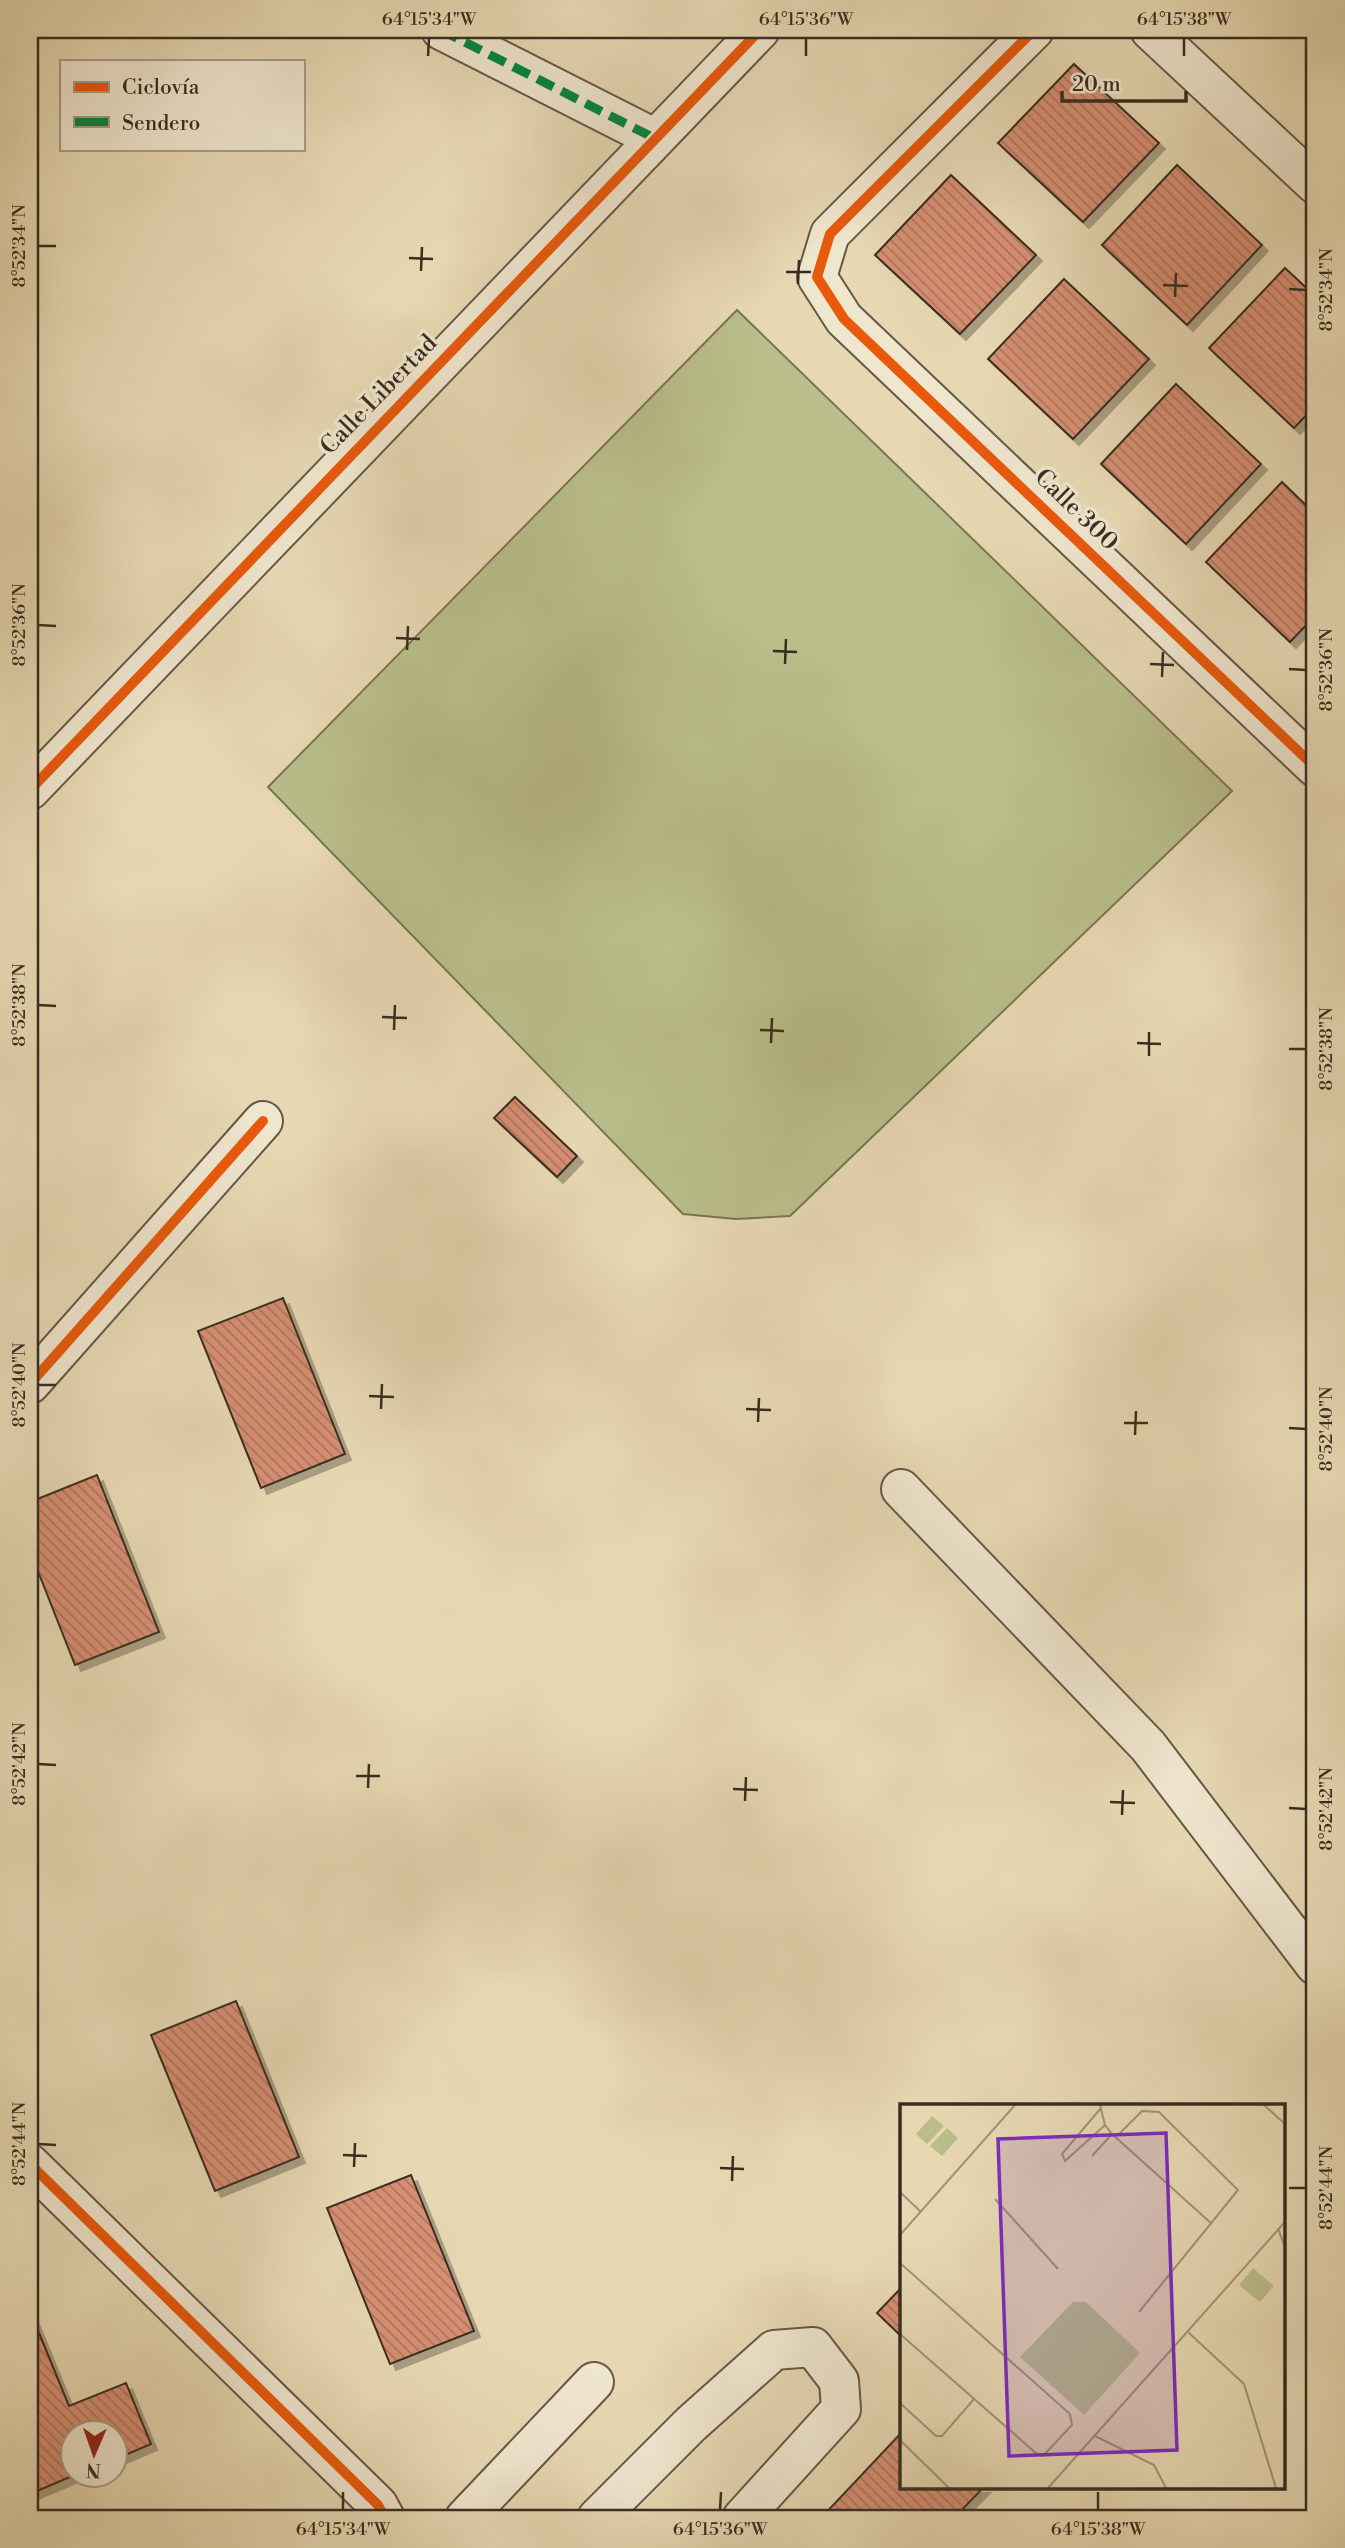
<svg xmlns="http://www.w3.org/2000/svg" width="1345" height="2548" font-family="'Libre Bodoni',serif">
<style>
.pitch{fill:#b9be8a;stroke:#787656;stroke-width:2}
.building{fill:url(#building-back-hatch);stroke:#382d22;stroke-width:2;filter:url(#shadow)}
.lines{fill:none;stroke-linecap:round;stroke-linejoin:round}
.minor-casing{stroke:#645846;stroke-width:42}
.minor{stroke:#efe6ce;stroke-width:38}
.quiet{stroke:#00873e;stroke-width:9;stroke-dasharray:18 9;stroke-linecap:butt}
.cycleway-casing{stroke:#efe6ce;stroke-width:15}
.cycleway{stroke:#e8590c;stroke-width:10}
.ticks{fill:none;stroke:#382d22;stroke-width:2.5}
.labels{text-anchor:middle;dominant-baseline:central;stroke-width:7;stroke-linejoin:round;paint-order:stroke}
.street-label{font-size:24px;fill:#382d22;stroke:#efe6ce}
.inset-road{fill:none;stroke:#a19479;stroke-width:2}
.view{fill:#7b2cbf;fill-opacity:0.15;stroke:#7b2cbf;stroke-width:3.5}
.inset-edge{fill:none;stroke:#382d22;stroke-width:3.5}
.neatline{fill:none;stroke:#382d22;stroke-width:2.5}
.ticks-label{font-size:18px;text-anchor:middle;fill:#382d22}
</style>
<defs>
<pattern id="building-back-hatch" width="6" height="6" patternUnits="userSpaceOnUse" patternTransform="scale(1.75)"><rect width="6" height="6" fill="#d78f73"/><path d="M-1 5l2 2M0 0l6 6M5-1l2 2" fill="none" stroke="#af755e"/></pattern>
<filter id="shadow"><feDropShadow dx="6" dy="6" stdDeviation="0" flood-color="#0004"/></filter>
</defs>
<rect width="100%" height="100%" fill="#e7d8b3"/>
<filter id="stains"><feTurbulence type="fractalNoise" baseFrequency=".00286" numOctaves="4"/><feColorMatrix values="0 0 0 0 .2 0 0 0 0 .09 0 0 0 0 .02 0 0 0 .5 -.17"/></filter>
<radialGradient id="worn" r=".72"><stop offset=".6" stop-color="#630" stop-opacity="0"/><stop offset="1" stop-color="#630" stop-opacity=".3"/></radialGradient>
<path class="pitch" d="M737,310l495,481 -442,425 -54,3 -53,-5 -415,-427z"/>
<path class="building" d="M1074,64l85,79 -76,79 -85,-79z
M1177,165l85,80 -75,80 -85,-80z
M951,175l85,80 -76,79 -85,-79z
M1285,268l30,28v110l-21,22 -85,-80z
M1064,279l85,80 -76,80 -85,-80z
M1176,384l85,80 -75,80 -85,-80z
M1282,482l33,32v102l-25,26 -84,-80z
M515,1097l62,59 -20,21 -63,-59z
M283,1298l62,156 -84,34 -63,-157z
M97,1475l62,157 -84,33 -45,-114v-49z
M236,2001l63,156 -84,34 -64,-156z
M411,2175l63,156 -84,33 -63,-156z
M902,2287v50l-25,-24z
M30,2311l39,95 57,-23 25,61 -35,15v-27h-42v42h3l-47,20z
M902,2432v55h82l-30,31h-133z"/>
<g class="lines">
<g class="minor-casing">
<path id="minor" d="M441,30l213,108
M1034,30l-204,204 -13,43 27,42 471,448
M1150,30l165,154
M30,790l730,-760
M30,1384l233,-263
M901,1489l247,257 167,219
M30,2164l348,341 7,13
M465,2518l129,-136
M597,2518l94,-94 83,-74 39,-3 26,34 2,28 -99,109"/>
</g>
<use href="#minor" class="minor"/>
<path class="quiet" d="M441,30l213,108"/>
<g class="cycleway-casing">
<path id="cycleway" d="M1034,30l-204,204 -13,43 27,42 471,448
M30,790l730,-760
M30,1384l233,-263
M30,2164l348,341 7,13"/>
</g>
<use href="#cycleway" class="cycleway"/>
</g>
<path class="ticks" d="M428,56l1,-18M806,56v-18M1184,56v-18M38,246h18M409,258l24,1M421,271l1,-24M786,272h25M798,284l1,-24M1163,285l25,1M1289,289l17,1M1175,297l1,-24M38,625l18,1M396,638l24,1M407,650l1,-24M773,651l24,1M785,664l1,-25M1150,664l24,1M1289,669l17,1M1162,677l1,-25M38,1005l18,1M382,1017l25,1M394,1030l1,-25M760,1030l24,1M771,1043l1,-25M1137,1043l24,1M1289,1049h17M1149,1056v-24M38,1385h18M369,1396l25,1M381,1409l1,-25M746,1409l25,1M758,1422l1,-24M1124,1423h24M1289,1428l17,1M1135,1435l1,-24M38,1764l18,1M356,1776h24M368,1788l1,-24M733,1789l25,1M745,1801l1,-24M1110,1802l25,1M1289,1808l17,1M1122,1815l1,-25M38,2144l18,1M343,2155l24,1M354,2167l1,-24M720,2168l24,1M732,2181l1,-25M1289,2188h17M343,2510v-18M720,2510l1,-18M1098,2510v-18"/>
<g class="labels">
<g class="street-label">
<text transform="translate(379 395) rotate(-46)">Calle Libertad</text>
<text transform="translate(1076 510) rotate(44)">Calle 300</text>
</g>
</g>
<g transform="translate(900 2104)">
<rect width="385" height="385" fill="#e7d8b3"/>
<path d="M32,12l12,10 -17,18 -11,-10zM47,24l11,10 -16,18 -12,-10zM353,164l21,18 -14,16 -21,-17zM173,198h13l54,51 -56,62 -64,-58z" fill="#b9be8a"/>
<path class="inset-road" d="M200,1l5,20 7,9 100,90M364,1l21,19M201,4l-39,46 3,7 40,-36M217,32l25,-25 17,1 79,78 -99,122M192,52l20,-22M0,88l21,20M95,95l63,70M378,124l7,20M0,131l115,-130M0,159l170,151 2,11 -29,31 -6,-2 -137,-120M288,228l56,52 32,104M0,299l36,33h6l32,-37M195,332l59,29 12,23M0,336l49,48M148,384l237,-266"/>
<path class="view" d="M266,29l11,317 -168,6 -11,-317z"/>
<rect width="385" height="385" class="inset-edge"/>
</g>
<rect width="1345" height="2548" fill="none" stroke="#e7d8b3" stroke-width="77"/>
<rect x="60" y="60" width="245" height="91" fill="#efe6ce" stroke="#a69c89" stroke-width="2"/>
<rect x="74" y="82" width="35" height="10" fill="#e8590c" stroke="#a69c89" stroke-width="2"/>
<text x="122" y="94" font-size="21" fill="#382d22">Ciclovía</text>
<rect x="74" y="117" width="35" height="10" fill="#00873e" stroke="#a69c89" stroke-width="2"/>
<text x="122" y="130" font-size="21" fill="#382d22">Sendero</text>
<g transform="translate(94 2454) rotate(182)"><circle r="33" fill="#efe6ce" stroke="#a69c89" stroke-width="2"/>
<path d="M0-5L12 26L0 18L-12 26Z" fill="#8f2418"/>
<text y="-10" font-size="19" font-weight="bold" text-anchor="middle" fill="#382d22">N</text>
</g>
<path d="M1062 91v10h124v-10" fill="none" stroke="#382d22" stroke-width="3.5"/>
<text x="1072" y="91" font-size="21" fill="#382d22" stroke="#efe6ce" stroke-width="5" paint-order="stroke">20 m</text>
<rect x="38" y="38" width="1268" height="2472" class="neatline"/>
<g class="ticks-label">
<text x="429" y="25">64°15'34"W</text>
<text x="806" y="25">64°15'36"W</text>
<text x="1184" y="25">64°15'38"W</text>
<text transform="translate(19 246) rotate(-90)" y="6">8°52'34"N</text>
<text transform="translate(1326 290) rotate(-90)" y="6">8°52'34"N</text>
<text transform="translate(19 625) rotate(-90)" y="6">8°52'36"N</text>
<text transform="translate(1326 670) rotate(-90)" y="6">8°52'36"N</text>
<text transform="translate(19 1005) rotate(-90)" y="6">8°52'38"N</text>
<text transform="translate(1326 1049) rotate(-90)" y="6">8°52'38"N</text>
<text transform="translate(19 1385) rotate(-90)" y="6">8°52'40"N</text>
<text transform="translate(1326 1429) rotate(-90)" y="6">8°52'40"N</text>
<text transform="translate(19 1764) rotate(-90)" y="6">8°52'42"N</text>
<text transform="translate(1326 1809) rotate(-90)" y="6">8°52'42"N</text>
<text transform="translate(19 2144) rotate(-90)" y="6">8°52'44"N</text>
<text transform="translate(1326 2188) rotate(-90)" y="6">8°52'44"N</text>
<text x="343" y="2535">64°15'34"W</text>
<text x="720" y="2535">64°15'36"W</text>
<text x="1098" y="2535">64°15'38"W</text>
</g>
<rect width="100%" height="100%" filter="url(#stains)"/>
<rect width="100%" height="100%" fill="url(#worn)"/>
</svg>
